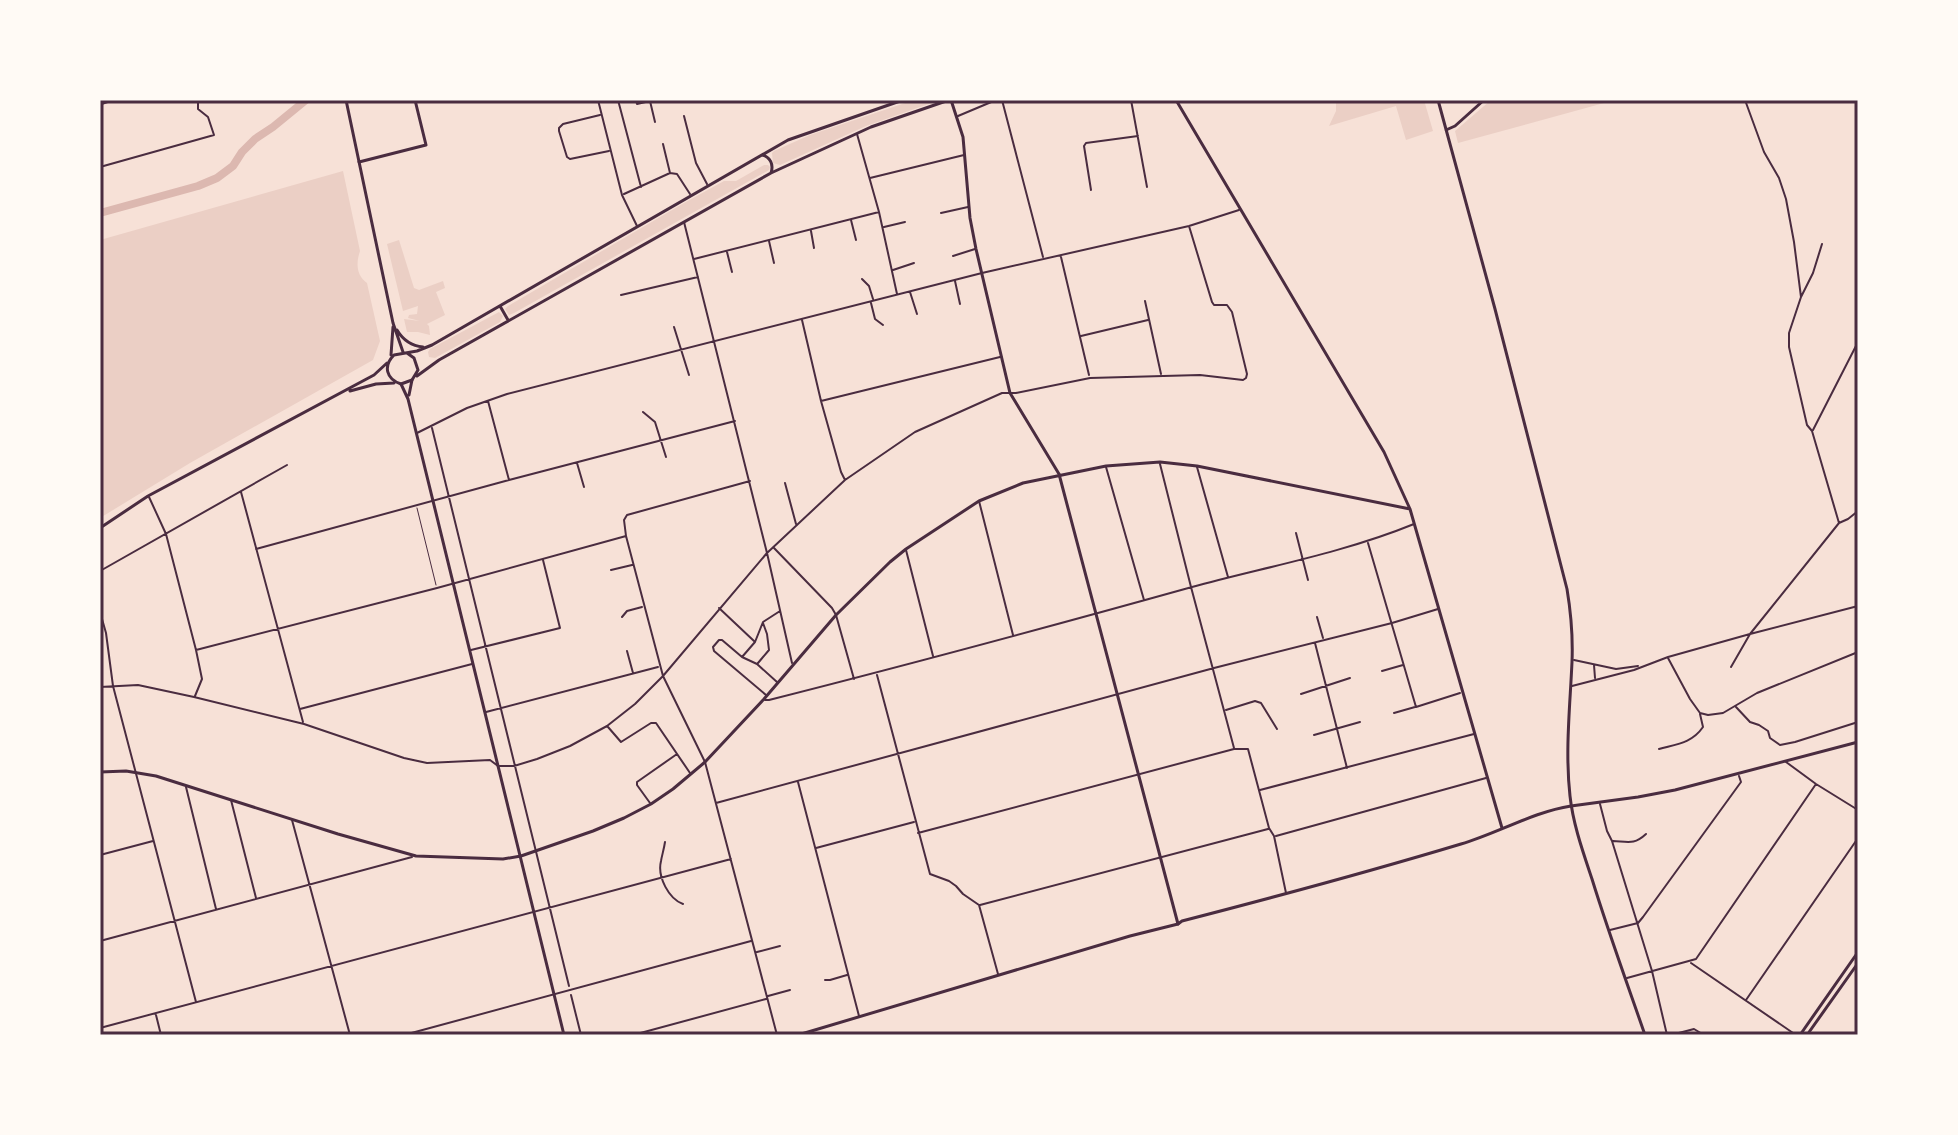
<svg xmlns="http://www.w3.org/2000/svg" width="1958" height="1135" font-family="Roboto,sans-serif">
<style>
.green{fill:#ebcfc5}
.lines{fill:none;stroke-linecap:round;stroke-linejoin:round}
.river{stroke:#dcb8b0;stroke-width:8}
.service{stroke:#4a2c40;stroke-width:1}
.minor{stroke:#4a2c40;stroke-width:2}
.tertiary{stroke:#4a2c40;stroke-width:3}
.secondary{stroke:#4a2c40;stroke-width:3}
.primary{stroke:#4a2c40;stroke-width:3}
.neatline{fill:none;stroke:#4a2c40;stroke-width:3}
</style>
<rect width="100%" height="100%" fill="#f7e1d7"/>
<path class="green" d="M914,100h26l-74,26 -86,39 -7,-2 -1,-10 2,-2 36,-16z
M1336,100h88l9,31 -27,9 -10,-34 -67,20 7,-15z
M1491,100h124l-157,43 -3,-12z
M764,165h4l2,2 -1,3 -255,143 -5,2 -4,-6 3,-3 176,-103 40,-22h12z
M343,171l17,80c-4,12 -4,24 7,32l13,58 -7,19 -183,103 -90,55v-278z
M399,240l15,48 5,2 24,-9 2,7 -9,4 9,23 -18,9 2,2 1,9 -12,-3h-11l-3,-13 16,2 -12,-3 1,-3 8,-1 1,-8 -15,5 -16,-67z
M499,312l4,4 -3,6 -65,36 -6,-1 -1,-5 2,-3z"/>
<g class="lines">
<path class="river" d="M100,213l98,-27 19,-8 16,-12 9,-14 13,-13 18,-12 33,-27"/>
<path class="service" d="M417,508l19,77"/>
<path class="minor" d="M598,100l24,95 15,31
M618,100l23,87
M636,100l1,4 13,-3 5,21
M1002,100l41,157
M1131,100l16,87
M1745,100l19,52 15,26 7,21 8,43 7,55
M600,115l-37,9 -4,4v3l8,26 3,2 39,-8
M684,116l12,47 11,21
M958,116l38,-16
M857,134l22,78 18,82
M663,144l7,29
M100,167l114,-32 -6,-18 -10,-8v-9
M870,178l94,-23
M1091,190l-7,-44 2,-3 52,-7
M624,194l46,-21 7,1 13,20
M941,213l27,-6
M851,220l5,20
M684,222l83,331 25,110
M884,227l21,-5
M811,231l3,17
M769,241l5,22
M1822,244l-9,29 -12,24 -12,36v14l18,78 5,6 27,92
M727,252l5,20
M953,256l22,-7
M1061,257l28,118
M694,259l185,-47
M893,270l21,-7
M862,279l7,7 4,13
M955,281l5,23
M910,292l7,22
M621,295l77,-18
M1145,301l16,73
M871,303l4,16 8,6
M802,320l19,81 20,71 4,8
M674,327l15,48
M1081,336l67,-16
M488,401l21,79
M821,401l179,-44
M643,412l12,10 11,35
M432,428l137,558
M1813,430l45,-88
M417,433l50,-25 40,-14 475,-121 207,-47 50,-16
M577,463l7,24
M1160,464l31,123 43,161
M1106,467l38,133
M1197,467l31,110
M785,483l11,41
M241,492l62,230
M149,497l17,37 30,116 6,29 -7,17
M979,501l34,134
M1296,533l12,47
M626,536l37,140 42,86 72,273
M1368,543l48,164 44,-14
M774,548l58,60 4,7 18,64
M256,549l253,-69 226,-59
M906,550l27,106
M611,570l21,-5
M100,571l187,-106
M719,608l35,33
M100,612l6,21 7,53 83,316
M622,617l5,-6 15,-4
M1317,617l6,21
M1315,643l32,125
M196,650l241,-62 189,-52 -2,-16 3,-5 123,-34
M471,650l89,-22 -17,-68
M627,651l6,22
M742,657l-20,-17h-3l-6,7 1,4 52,44
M1668,658l22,41 10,14 8,2 15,-2 34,-20 101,-41
M1574,660l42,9 22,-3
M758,663l11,-13 -2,-16 -4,-11
M1594,665l1,13
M1731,667l19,-33 89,-111 9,-4 10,-8
M1382,671l21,-6
M877,675l53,199 19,7 7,5 7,8 16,11 19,69
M777,682l-20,-18 -15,-7 13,-15 8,-20 17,-11
M1572,686l62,-16 34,-13 82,-23 108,-28
M100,687l38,-2 56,12 110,27 100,34 23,5 63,-3 8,6h16l23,-7 33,-13 37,-20 28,-22 28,-28 104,-123 78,-73 70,-48 87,-39h14l74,-15 110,-3 43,5 3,-2 1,-4 -15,-62 -5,-7h-13l-2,-3 -23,-76
M1301,694l49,-16
M765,700h4c142,-36 283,-74 423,-113 74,-20 151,-34 222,-63
M1736,707l14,15 9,3 9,6 2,7 10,7 15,-3 63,-20
M300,709l172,-45
M1226,710l29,-9 6,2 16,26
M486,712l172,-45
M1394,713l21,-6
M608,727l13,15 30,-19h5l34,50
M1314,735l46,-13
M1659,749c18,-5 33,-6 44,-22l-3,-13
M1786,762l30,22 42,26
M798,782l61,234
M186,787l30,122
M1260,790l214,-56
M231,800l25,98
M650,803l-13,-18v-3l40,-28
M716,803l498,-135 178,-45 46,-14
M1600,804l7,27 5,10 40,130 15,64
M292,820l58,215
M918,833l316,-84h14l21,79 5,8 12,57
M1276,836l210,-58
M1613,841c16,1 21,4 33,-7
M665,842c-1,7 -3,13 -4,19 -4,16 8,38 22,43
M816,848l98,-26
M100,855l53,-14
M980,905l288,-76
M1610,930l28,-7 5,-6 98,-135 -2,-6
M100,941l312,-84
M757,952l23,-6
M1691,963l105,72
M1627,978l69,-19 120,-175
M825,980h5l17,-5
M571,995l10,40
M768,996l22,-6
M1746,1000l112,-162
M156,1015l5,20
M100,1028l631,-169
M404,1035l347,-94
M633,1035l133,-36
M1671,1035l23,-6 10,6"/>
<path class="tertiary" d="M951,100l12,37 7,81 6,31 34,144 49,81 119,450
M1176,100l208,352 26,57 92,319
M359,162l67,-17 -11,-45
M100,772l26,-1 30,5 182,58 78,22 87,3 18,-3 72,-25 31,-13 27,-14 22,-15 32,-27 59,-63 72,-84 54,-53 16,-13 73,-48 44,-18 83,-17 54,-4 37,4 213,43
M1571,806l67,-9 37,-7 183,-48
M1800,1035l58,-83
M1807,1035l51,-72"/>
<path class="secondary" d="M100,104l12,-4
M401,384l7,15 156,636
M409,395l3,-15
M798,1035l332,-99 48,-12 4,-3c93,-24 186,-49 279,-77 37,-11 72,-32 110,-38"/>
<path class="primary" d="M346,100l47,223 10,29
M1438,100l57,209 72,280c4,24 6,48 5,73 -2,45 -7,89 -2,134 3,28 13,56 22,83 16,52 35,104 53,156
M1446,130l9,-4 29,-26
M762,155c8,2 12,9 9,18
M500,306l8,14
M397,330c6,10 15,16 26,17
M407,353l7,5 4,12 -6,10 -11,4c-15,-5 -18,-18 -7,-29l23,-4 15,-6 356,-205 115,-40
M391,355l2,-28
M417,376l22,-16 332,-187 100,-46 78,-27
M350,391l26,-7 18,-1
M100,528l48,-32 226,-121 13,-12"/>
</g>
<rect width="1958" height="1135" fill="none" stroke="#fffaf5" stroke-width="204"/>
<rect x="102" y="102" width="1754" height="931" class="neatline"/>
</svg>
